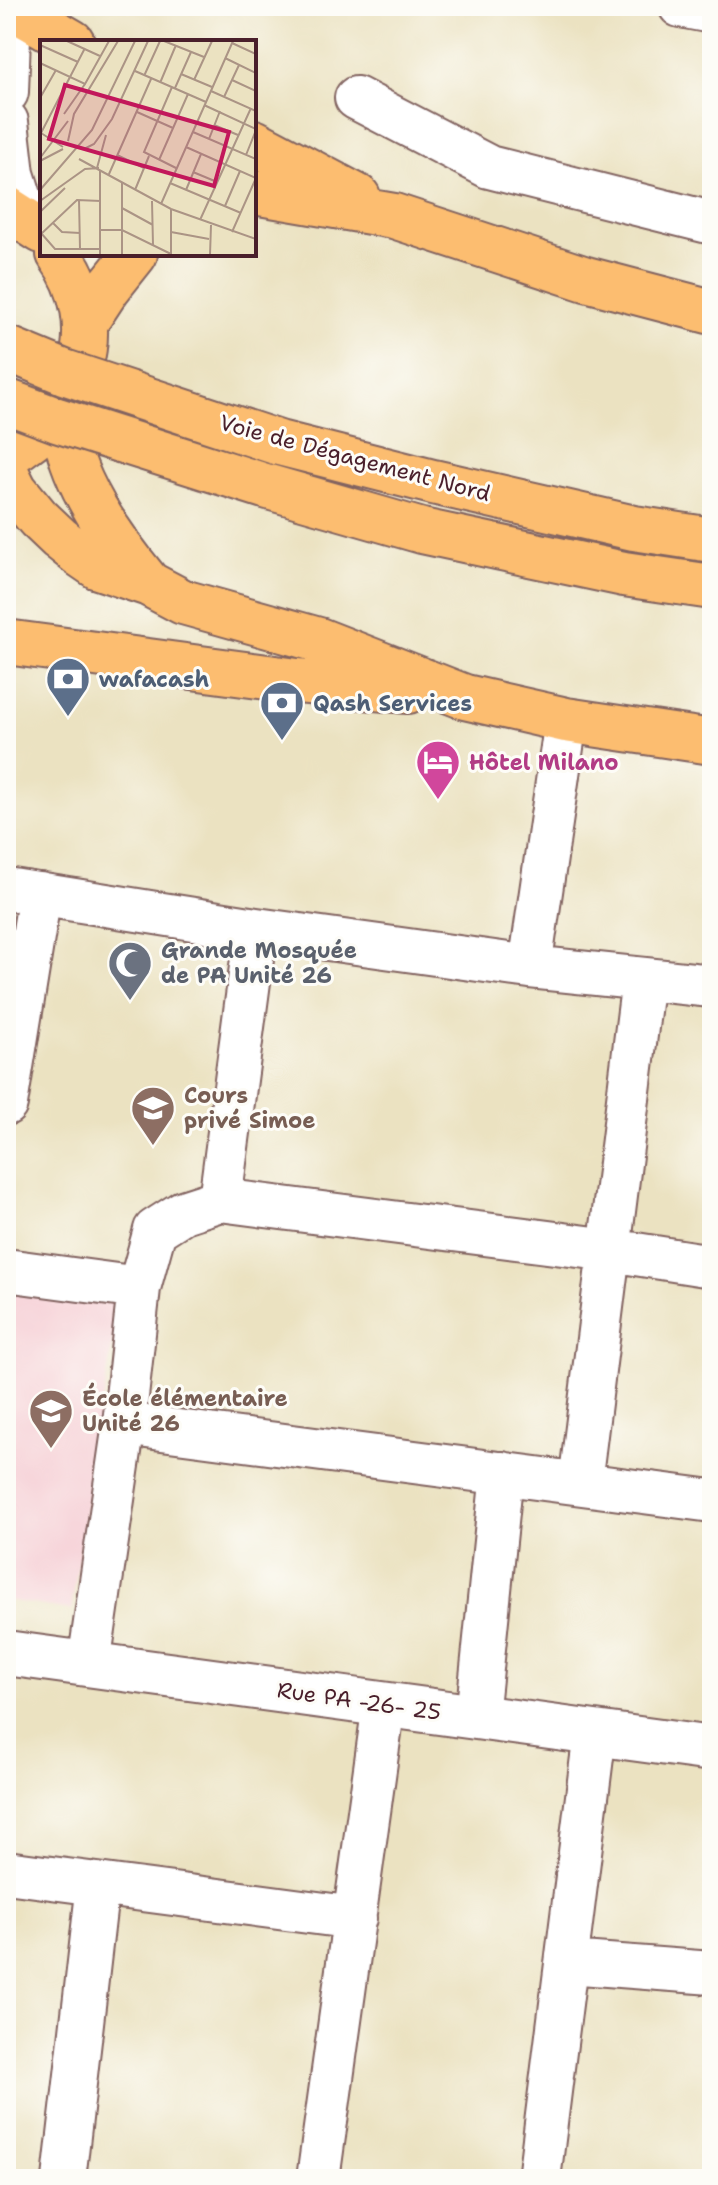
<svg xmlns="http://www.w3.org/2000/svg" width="718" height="2185" font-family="'Shantell Sans',sans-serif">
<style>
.built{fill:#f6cfd6}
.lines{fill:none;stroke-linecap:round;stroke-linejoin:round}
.minor-casing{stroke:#826360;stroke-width:46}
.tertiary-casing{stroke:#826360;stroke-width:48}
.primary-casing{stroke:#826360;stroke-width:48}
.minor{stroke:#fff;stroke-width:42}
.tertiary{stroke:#fff;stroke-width:44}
.primary{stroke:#fcbd6f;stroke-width:44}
.trunk-bridge-casing{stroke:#826360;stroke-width:48;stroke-linecap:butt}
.trunk-bridge{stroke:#fcbd6f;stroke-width:44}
.labels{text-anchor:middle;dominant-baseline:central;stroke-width:6;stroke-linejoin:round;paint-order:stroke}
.street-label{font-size:22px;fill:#4a1f2b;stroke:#fdfcf7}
.service-label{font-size:22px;font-weight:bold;fill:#4e5e75;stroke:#fdfcf7;text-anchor:start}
.hotel-label{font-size:22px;font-weight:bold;fill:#b23c85;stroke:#fdfcf7;text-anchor:start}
.worship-label{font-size:22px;font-weight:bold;fill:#5b616d;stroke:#fdfcf7;text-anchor:start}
.education-label{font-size:22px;font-weight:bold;fill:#785e54;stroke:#fdfcf7;text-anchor:start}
.inset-road{fill:none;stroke:#ab9485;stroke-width:2}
.view{fill:#c2185b;fill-opacity:0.15;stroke:#c2185b;stroke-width:4}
.inset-edge{fill:none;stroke:#4a1f2b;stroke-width:4}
</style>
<rect width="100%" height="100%" fill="#fdfcf7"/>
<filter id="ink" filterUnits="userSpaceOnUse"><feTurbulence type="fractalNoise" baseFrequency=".0125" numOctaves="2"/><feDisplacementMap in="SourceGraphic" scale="16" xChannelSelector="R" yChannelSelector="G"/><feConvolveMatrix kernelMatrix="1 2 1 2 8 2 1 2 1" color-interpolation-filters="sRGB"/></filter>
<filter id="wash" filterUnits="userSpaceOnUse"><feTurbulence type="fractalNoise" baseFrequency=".006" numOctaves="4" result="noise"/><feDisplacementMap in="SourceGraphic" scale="32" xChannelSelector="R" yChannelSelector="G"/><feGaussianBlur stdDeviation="1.8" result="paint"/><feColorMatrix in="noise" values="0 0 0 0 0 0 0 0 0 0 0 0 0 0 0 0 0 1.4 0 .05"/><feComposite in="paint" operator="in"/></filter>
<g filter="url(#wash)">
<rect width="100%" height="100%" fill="#ebe2c1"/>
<path class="built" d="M6,1283l113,16 -48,311 -65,-10z"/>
</g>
<g filter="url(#ink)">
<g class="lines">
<g class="minor-casing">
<path id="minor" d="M680,6l32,6
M356,98l133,69 223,56
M6,889l250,40 274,38 182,19
M530,967l36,-247
M6,1104l34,-210
M220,1200l36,-271
M6,1270l133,18
M124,1424l588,77
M580,1483l63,-504
M89,1664l35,-240 15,-136 16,-58 28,-18 37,-12 390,50 102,16
M477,1717l25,-244
M6,1872l349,46
M568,1962l144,11
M64,2179l34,-295
M318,2179l66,-475
M539,2179l56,-446"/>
</g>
<g class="tertiary-casing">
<path id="tertiary" d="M6,92l2,-56
M6,122l6,52 14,44
M6,1653l706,96"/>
</g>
<g class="primary-casing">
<path id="primary" d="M6,8l11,2 55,32
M254,142l104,55
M254,192l140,24 192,63 126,33
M6,208l36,23
M85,323l23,-35 27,-34
M64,405c0,10 0,21 2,31 9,52 50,108 83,148
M6,455c75,-40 105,-129 53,-201
M6,472l9,18 23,28 21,20 20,16 19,13 51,17 34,18 136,38 146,57 101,23 146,22
M6,642l291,39 111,10"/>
</g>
<use href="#minor" class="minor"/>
<use href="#tertiary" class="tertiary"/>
<use href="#primary" class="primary"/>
<g class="trunk-bridge-casing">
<path id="trunk-bridge" d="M6,348l58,24 215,71 154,39 201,46 78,12
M6,401l51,19 208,66 157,45 202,43 88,13"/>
</g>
<use href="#trunk-bridge" class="trunk-bridge"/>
</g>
</g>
<defs>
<g id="bank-pin" transform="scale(2.3)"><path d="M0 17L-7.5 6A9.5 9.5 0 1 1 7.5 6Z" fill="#5c6f8a" stroke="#fdfcf7"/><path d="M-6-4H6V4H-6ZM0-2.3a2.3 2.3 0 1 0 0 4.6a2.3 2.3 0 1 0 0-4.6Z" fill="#fff"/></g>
<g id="hotel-pin" transform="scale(2.3)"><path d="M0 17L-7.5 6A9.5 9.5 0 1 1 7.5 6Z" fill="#d1479c" stroke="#fdfcf7"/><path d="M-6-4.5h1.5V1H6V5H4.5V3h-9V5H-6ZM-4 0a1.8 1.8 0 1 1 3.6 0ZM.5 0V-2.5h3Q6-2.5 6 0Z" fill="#fff"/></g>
<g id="mosque-pin" transform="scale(2.3)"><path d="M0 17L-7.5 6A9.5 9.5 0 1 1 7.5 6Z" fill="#6b7280" stroke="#fdfcf7"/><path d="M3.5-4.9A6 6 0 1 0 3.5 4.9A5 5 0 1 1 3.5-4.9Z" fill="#fff"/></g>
<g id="school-pin" transform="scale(2.3)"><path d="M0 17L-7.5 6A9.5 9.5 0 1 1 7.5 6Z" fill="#8d6e63" stroke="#fdfcf7"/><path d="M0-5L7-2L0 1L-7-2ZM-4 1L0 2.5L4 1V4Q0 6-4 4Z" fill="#fff"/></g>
</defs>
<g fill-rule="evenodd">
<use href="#bank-pin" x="68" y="679"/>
<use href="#bank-pin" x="282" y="703"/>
<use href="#hotel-pin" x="438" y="762"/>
<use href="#mosque-pin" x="130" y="963"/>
<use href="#school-pin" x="153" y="1108"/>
<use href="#school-pin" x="51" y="1411"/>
</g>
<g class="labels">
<g class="street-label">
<text transform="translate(355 458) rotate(15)">Voie de Dégagement Nord</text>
<text transform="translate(359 1701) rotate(8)">Rue PA -26- 25</text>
</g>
<g class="service-label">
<text x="99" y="679">wafacash</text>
<text x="313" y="703">Qash Services</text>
</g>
<g class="hotel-label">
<text x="469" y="762">Hôtel Milano</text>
</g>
<g class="worship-label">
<text x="161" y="950">Grande Mosquée<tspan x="161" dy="25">de PA Unité 26</tspan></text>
</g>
<g class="education-label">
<text x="184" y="1095">Cours<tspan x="184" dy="25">privé Simoe</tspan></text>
<text x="82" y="1398">École élémentaire<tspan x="82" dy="25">Unité 26</tspan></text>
</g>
</g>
<g transform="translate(40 40)">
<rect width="216" height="216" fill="#ebe2c1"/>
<path class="inset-road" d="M27,1l33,15M124,1l40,16M192,3l24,11M0,5l38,17M185,18l31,15M0,23l45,21 24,-43M95,31l71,31M141,34l31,13M104,36l16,-35M154,40l18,-39M192,40l24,11M120,43l16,-38M132,47l-28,65 32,16M135,48l16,-36M171,51l45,20M184,57l15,-32M0,58l16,-28M164,65l52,24M97,72l36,16M24,74l21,-30M174,85l24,10M153,92l63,27M1,93l44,-85M1,93l22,14M169,99l11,-28M28,101l6,-27 44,-73M146,107l70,31M44,109l10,-5 18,-25 36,-78M77,115l27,13M206,115l10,-25M0,118l28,-37M39,119l92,50 85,30M119,120l29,-66M0,121l23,-12M57,128l9,-33M60,130v85M153,132l24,10M69,134l42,-95M130,143l71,30M0,150l52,-60 43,-89M95,150l14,-34M146,150l15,-36M39,160l1,49M0,161l45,-32 14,-1M112,161l1,44M121,164l72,-163M185,166l15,-35M82,168l31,17M131,169v46M0,172l25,-24M160,180l51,-112M13,183l9,9 18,1M60,190h22l49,24M131,192l38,7M192,192l24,-54M1,193l14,16h45M0,195l37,-35 24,1M82,215v-73M170,215l1,-30"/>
<path class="view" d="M25,45l164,47 -15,54 -165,-47z"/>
<rect width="216" height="216" class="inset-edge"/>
</g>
<rect width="718" height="2185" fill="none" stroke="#fdfcf7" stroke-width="32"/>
</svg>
